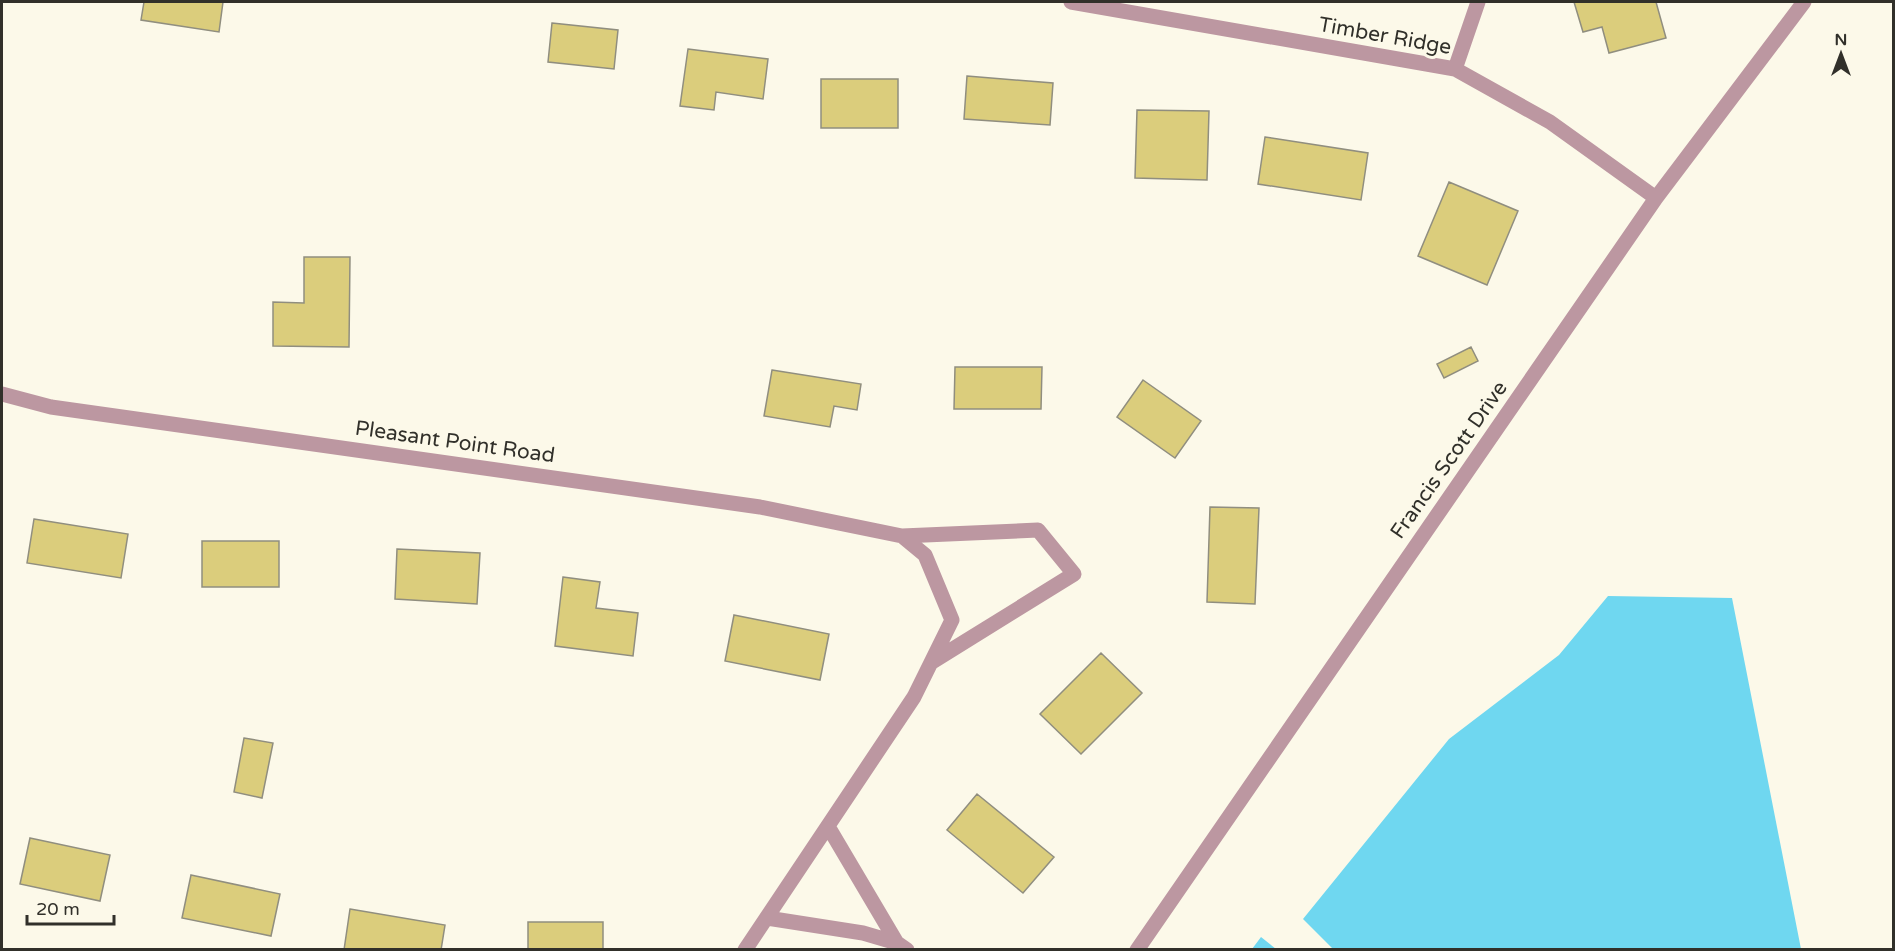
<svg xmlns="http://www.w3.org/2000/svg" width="1895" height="951" font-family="'Varela Round',sans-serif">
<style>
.water{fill:#6fd7f0}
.building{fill:#dbcd7c;stroke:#908e7f;stroke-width:1.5}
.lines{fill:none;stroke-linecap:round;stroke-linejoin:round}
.street{stroke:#bc97a1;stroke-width:15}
.labels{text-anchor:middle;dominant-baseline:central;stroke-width:6;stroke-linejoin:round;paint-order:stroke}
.street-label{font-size:21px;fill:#31302a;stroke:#fcf9e9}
</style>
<rect width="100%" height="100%" fill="#fcf9e9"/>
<path class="water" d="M1608,596l124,2 69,351h-468l-30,-30 146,-180 110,-84z
M1261,937l15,12h-24z"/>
<path class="building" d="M144,2h79l-4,30 -78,-12z
M1574,2h82l10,36 -57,15 -7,-26 -19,5z
M552,23l66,7 -4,39 -66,-7z
M688,49l80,10 -5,40 -47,-7 -2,18 -34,-4z
M967,76l86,7 -3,42 -86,-6z
M821,79h77v49h-77z
M1137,110l72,1 -2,69 -72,-2z
M1265,137l103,16 -7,47 -103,-16z
M1449,182l69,29 -31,74 -69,-29z
M304,257h46l-1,90 -76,-1v-44l31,1z
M1471,347l7,14 -34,17 -7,-14z
M955,367h87l-1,42h-87z
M772,370l89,14 -4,26 -23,-4 -4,21 -66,-11z
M1143,380l58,41 -26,37 -58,-41z
M1210,507l49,1 -4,96 -48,-2z
M34,519l94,15 -7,44 -94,-15z
M202,541h77v46h-77z
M397,549l83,4 -3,51 -82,-5z
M563,577l37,5 -4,26 42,5 -5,43 -78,-10z
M734,615l95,19 -9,46 -95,-19z
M1101,653l41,40 -61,61 -41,-40z
M244,738l29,5 -11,55 -28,-6z
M977,794l77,63 -31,36 -76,-63z
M30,838l80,17 -10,46 -80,-17z
M191,875l89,19 -9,42 -89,-18z
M350,909l95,16 -4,25h-97z
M528,922h75v28h-75z"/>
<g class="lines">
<path class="street" d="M1071,2l384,67 95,53 106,76
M1455,69l23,-67
M2,394l49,13 709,100 142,29 23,19 27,65 -38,77 -169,253
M902,536l136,-6 36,44 -142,88
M829,828l68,115 10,7
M767,918l96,15 34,10
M1137,950l519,-752 148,-196"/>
</g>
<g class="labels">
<g class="street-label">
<text transform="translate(1385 36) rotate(10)">Timber Ridge</text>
<text transform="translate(455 442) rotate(8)">Pleasant Point Road</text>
<text transform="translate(1449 460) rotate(-55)">Francis Scott Drive</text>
</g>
</g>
<rect width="1895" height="951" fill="none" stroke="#31302a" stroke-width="6"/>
<g transform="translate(1841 54)" stroke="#fcf9e9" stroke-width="4.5" paint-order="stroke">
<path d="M0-4.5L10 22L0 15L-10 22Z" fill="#31302a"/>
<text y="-9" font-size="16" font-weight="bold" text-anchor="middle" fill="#31302a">N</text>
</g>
<path d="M27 915v9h87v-9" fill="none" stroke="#31302a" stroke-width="3"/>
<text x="36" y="915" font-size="18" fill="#31302a" stroke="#fcf9e9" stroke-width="4.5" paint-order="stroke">20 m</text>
</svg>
